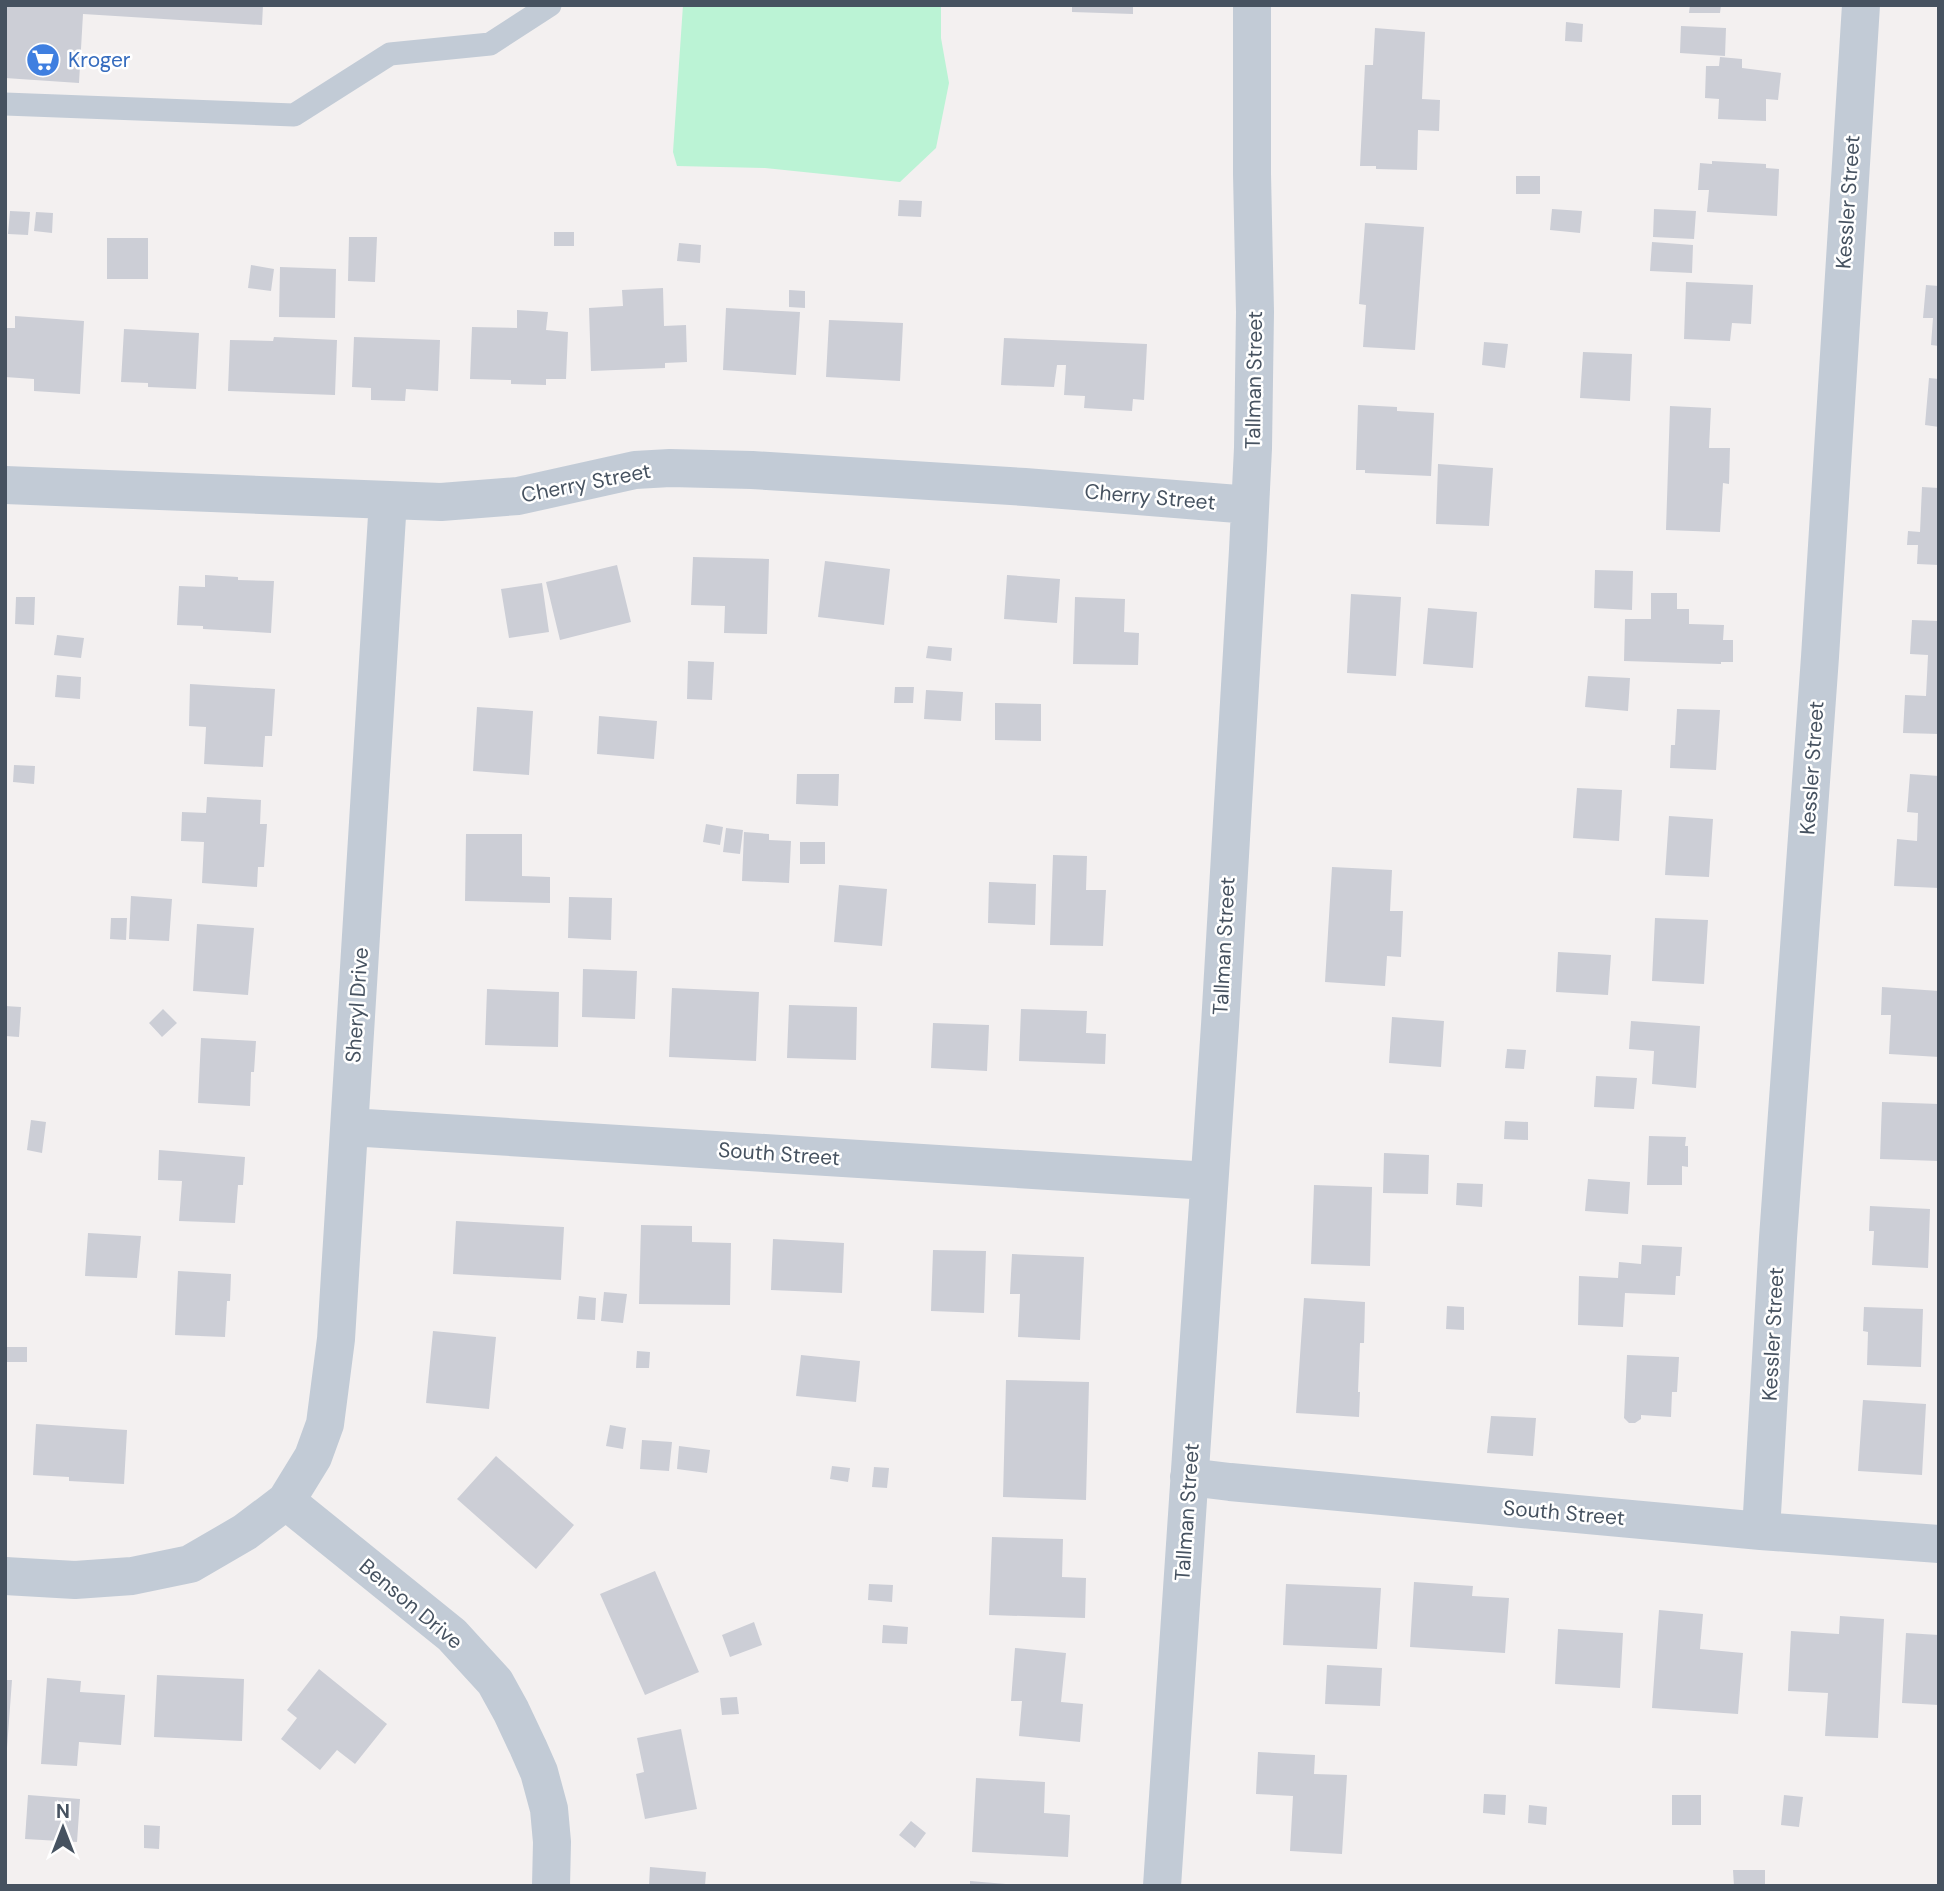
<svg xmlns="http://www.w3.org/2000/svg" width="1944" height="1891" font-family="'DM Sans',sans-serif">
<style>
.green{fill:#bbf3d5}
.building{fill:#ccced6}
.lines{fill:none;stroke-linecap:round;stroke-linejoin:round}
.service{stroke:#c2cbd6;stroke-width:23}
.minor{stroke:#c2cbd6;stroke-width:38}
.labels{text-anchor:middle;dominant-baseline:central;stroke-width:5;stroke-linejoin:round;paint-order:stroke}
.shop-label{font-size:21px;fill:#366cbe;stroke:#fff;text-anchor:start}
.street-label{font-size:21px;fill:#465260;stroke:#fff}
</style>
<rect width="100%" height="100%" fill="#f3f0f0"/>
<path class="green" d="M683,5h258v33l8,45 -13,65 -36,34 -135,-14 -88,-2 -4,-14z"/>
<path class="building" d="M5,5h258l-1,20 -179,-11 -4,69 -74,-5z
M1072,5h61v9l-61,-2z
M1690,5h31l-1,8h-31z
M1566,22l17,2 -1,18 -17,-1z
M1681,26l45,2 -1,28 -45,-3z
M1375,28l50,4 -3,67 18,1 -1,31 -21,-1 -1,40 -41,-1v-3h-16l5,-101h8z
M1720,57l22,2v9l39,5 -3,27 -12,-1v22l-48,-2 1,-20 -14,-1 1,-32h13z
M1712,161l54,3v4l13,1 -2,47 -70,-4 2,-22h-11l2,-27 12,1z
M1516,176h24v18h-24z
M899,200l23,1 -1,16 -23,-1z
M1552,209l30,2 -2,22 -30,-3z
M1654,209l42,2 -2,28 -41,-2z
M10,211l20,1 -2,23 -20,-1z
M36,212l17,1 -1,20 -18,-2z
M1365,223l59,4 -9,123 -52,-3 3,-42 -7,-1z
M554,232h20v14h-20z
M349,237h28l-2,45 -27,-1z
M107,238h41v41h-41z
M1652,242l41,3 -1,28 -42,-2z
M679,243l22,2 -1,18 -23,-2z
M251,265l23,4 -3,22 -23,-3z
M280,267l56,2 -1,49 -56,-1z
M1686,282l67,3 -2,39 -19,-1 -2,18 -46,-2z
M1926,285l13,1v60l-8,-1 2,-27h-10z
M663,288l1,38 22,-1 1,37 -22,1v5l-74,3 -2,-63 34,-2 -1,-16z
M789,290l16,1v17l-16,-1z
M726,308l74,4 -4,63 -73,-5z
M517,310l31,2 -2,18 22,2 -2,47h-20v6l-35,-1v-4l-41,-1 2,-52 45,1z
M15,316l69,5 -4,73 -46,-3v-12l-29,-2v-49h10z
M829,320l74,3 -3,58 -74,-4z
M124,329l75,4 -3,56 -48,-2v-4l-27,-1z
M274,337l63,3 -2,55 -107,-4 2,-51 43,1z
M354,337l86,3 -2,51 -32,-2 -1,12 -34,-1v-12l-19,-1z
M1004,338l143,6 -3,56 -11,-1 -1,12 -48,-3 1,-12 -21,-1 2,-30h-9l-3,22 -53,-2z
M1484,342l24,2 -3,24 -23,-3z
M1583,352l49,2 -2,47 -50,-3z
M1929,378l10,1v48l-14,-2z
M1358,405l39,2v4l37,2 -3,63 -66,-3v-3h-9z
M1670,406l41,2 -2,40h21l-1,36 -6,-1 -3,49 -54,-2z
M1438,464l55,4 -4,58 -53,-2z
M1922,487l17,1v77l-22,-1 1,-19h-11l1,-14 12,1z
M693,557l76,2 -2,75 -43,-1 1,-27 -34,-1z
M825,561l65,8 -6,56 -66,-8z
M617,565l14,57 -71,18 -14,-58z
M1595,570l38,1 -1,39 -38,-2z
M205,575l33,2v3l36,1 -3,52 -68,-4v-3l-26,-1 2,-39 26,1z
M1007,575l53,4 -3,44 -53,-4z
M542,583l7,49 -40,6 -8,-49z
M1651,593h26v16h12v15l35,1 -1,15h10v22h-12v2l-97,-3 1,-42h26z
M1351,594l50,3 -5,79 -49,-3z
M16,597h19l-1,28 -19,-1z
M1075,597l50,2 -1,33 15,1 -1,32 -65,-1z
M1428,608l49,4 -4,56 -50,-4z
M1912,620l27,1v113l-36,-1 2,-38 21,1 2,-41 -18,-1z
M57,635l27,3 -3,20 -27,-3z
M928,646l24,2 -1,13 -25,-3z
M688,661l26,1 -2,38 -25,-1z
M57,675l24,2 -1,22 -25,-2z
M1588,676l42,2 -2,33 -43,-4z
M190,684l85,5 -3,47h-7l-2,31 -59,-3 2,-37 -17,-1z
M895,687h19l-1,16h-19z
M926,690l37,2 -2,29 -37,-2z
M995,703l46,1v37l-46,-1z
M477,707l56,4 -4,64 -56,-4z
M1677,709l43,1 -4,60 -46,-2 1,-23h4z
M599,716l58,5 -3,38 -57,-5z
M14,765l21,1 -1,18 -21,-2z
M797,774h42l-1,32 -42,-2z
M1910,774l29,2v112l-45,-2 3,-47 20,2 1,-28 -11,-1z
M1577,788l45,2 -3,51 -46,-3z
M207,797l54,3 -1,24h7l-3,43h-6l-1,20 -55,-4 2,-41 -23,-1 1,-29 24,1z
M1669,816l44,3 -4,58 -44,-2z
M706,824l17,3 -3,18 -17,-3z
M726,828l17,2 -3,24 -17,-2z
M744,832l25,2v6l22,1 -2,42 -47,-2z
M466,834h56v42l28,1v26l-85,-2z
M800,842h25v22h-25z
M1053,855l34,1 -1,34h20l-3,56 -53,-1z
M1332,867l60,3 -2,41h13l-2,46 -14,-1 -2,30 -60,-4z
M989,882l47,2 -1,41 -47,-2z
M839,885l48,4 -5,57 -48,-4z
M131,896l41,3 -3,42 -40,-2z
M569,897l43,1 -1,42 -43,-2z
M111,918h16l-1,22 -16,-1z
M1655,918l53,2 -4,64 -52,-3z
M197,924l57,4 -6,67 -55,-4z
M1558,952l53,3 -3,40 -52,-3z
M583,969l54,2 -2,48 -53,-2z
M1882,987l57,4v66l-50,-3 2,-39h-10z
M672,988l87,4 -3,69 -87,-4z
M487,989l72,3 -1,55 -73,-2z
M789,1005l68,2 -1,53 -69,-2z
M5,1006l16,1 -2,30 -14,-1z
M163,1009l14,14 -15,14 -13,-14z
M1021,1009l66,2 -1,22 20,1 -1,30 -86,-3z
M1392,1017l52,4 -3,46 -52,-4z
M1631,1021l69,5 -4,62 -44,-4 2,-33 -25,-2z
M933,1023l56,2 -2,46 -56,-3z
M201,1038l55,3 -2,31h-3l-1,34 -52,-3z
M1507,1049l19,1 -2,19 -19,-1z
M1596,1076l41,2 -3,31 -40,-2z
M1882,1102l57,2v57l-59,-2z
M31,1120l15,2 -4,31 -15,-3z
M1505,1121l23,1v18l-24,-1z
M1649,1136l37,1 -1,9h3v21l-6,-1v19h-35z
M159,1150l86,7 -2,28h-5l-3,38 -56,-2 3,-40 -24,-1z
M1384,1153l45,2 -1,39 -45,-1z
M1588,1179l42,3 -2,32 -43,-3z
M1457,1183l26,1 -1,23 -26,-2z
M1314,1185l58,2 -2,79 -59,-2z
M1870,1206l60,3 -2,59 -56,-3 2,-34h-5z
M456,1221l108,6 -3,53 -108,-6z
M641,1225l51,1v16l39,1 -1,62 -91,-1z
M88,1233l53,3 -4,42 -52,-2z
M773,1239l71,4 -2,50 -71,-3z
M1642,1245l40,2 -2,29h-4l-1,19 -50,-2 -2,34 -45,-2 1,-49 39,2 1,-16 22,2z
M933,1250l53,1 -2,62 -53,-2z
M1012,1254l72,3 -4,83 -62,-3 2,-43h-10z
M178,1271l53,3 -1,27h-3l-2,36 -50,-2z
M604,1292l23,2 -4,29 -22,-2z
M579,1296l17,2 -1,22 -18,-1z
M1304,1298l61,4 -1,41h-4l-2,49h2l-1,25 -63,-4z
M1447,1306l17,1v23l-18,-1z
M1864,1307l59,2 -2,58 -54,-2 1,-33 -5,-1z
M433,1331l63,6 -7,72 -63,-6z
M5,1347h22v15h-22z
M637,1351l13,1 -1,16h-13z
M801,1355l59,6 -4,41 -60,-6z
M1627,1355l52,2 -2,35h-5l-1,25 -30,-2v4l-6,4h-6l-5,-5z
M1006,1380l83,2 -3,118 -83,-3z
M1863,1400l63,4 -4,71 -64,-4z
M1491,1416l45,2 -3,38 -46,-3z
M36,1424l91,6 -3,54 -55,-3v-4l-36,-2z
M610,1425l16,3 -3,21 -17,-3z
M642,1440l30,2 -3,29 -29,-2z
M679,1446l31,4 -3,23 -30,-4z
M496,1456l78,69 -38,44 -79,-70z
M832,1466l18,2 -2,14 -18,-3z
M874,1467l15,1 -2,20 -15,-1z
M992,1537l71,2 -1,38 24,1 -1,40 -96,-3z
M655,1571l44,101 -54,23 -45,-101z
M1414,1582l59,4 -1,10 37,2 -4,55 -95,-6z
M869,1584l24,1 -1,17 -24,-2z
M1286,1584l95,4 -4,61 -94,-4z
M1659,1610l44,4 -3,35 43,4 -5,61 -86,-6z
M1840,1616l44,3 -6,119 -53,-2 3,-43 -40,-2 3,-60 48,3z
M754,1622l8,23 -32,12 -8,-22z
M883,1625l25,2 -1,17 -25,-1z
M1558,1629l65,4 -3,55 -65,-4z
M1906,1633l33,2v70l-37,-2z
M1015,1648l51,5 -5,49 22,2 -3,38 -61,-6 3,-35h-11z
M1327,1665l55,3 -2,38 -55,-2z
M319,1669l68,55 -32,40 -18,-14 -17,20 -39,-31 16,-21 -10,-8z
M157,1675l87,4 -2,62 -88,-4z
M47,1678l34,3 -1,11 45,3 -4,50 -42,-3 -2,24 -36,-2z
M5,1680h7l-5,68h-2z
M737,1697l2,17 -17,1 -2,-17z
M681,1729l16,80 -52,10 -9,-45 8,-2 -7,-34z
M1258,1752l57,3 -1,19 33,1 -5,79 -52,-3 3,-55 -37,-2z
M976,1778l69,4 -1,31 26,2 -2,42 -96,-5z
M1484,1794l22,1 -1,20 -22,-2z
M28,1795l52,4 -3,43 -52,-3z
M1672,1795h29v30h-29z
M1784,1795l19,2 -4,30 -18,-2z
M1529,1805l18,2 -1,18 -18,-2z
M911,1821l15,12 -11,15 -16,-13z
M144,1825l16,1 -1,23 -15,-1z
M650,1867l56,5 -1,14h-56z
M1733,1870h32v16h-31z
M970,1881l36,3v2h-36z"/>
<g class="lines">
<path class="service" d="M5,104l289,11 96,-61 100,-10 60,-39"/>
<path class="minor" d="M5,485l436,17 77,-6 117,-26 35,-2 82,2 273,17 225,18
M350,1127l859,54
M1189,1477l41,5 531,49 178,13
M286,1501l166,134 43,47 16,29 17,36 11,25 10,37 3,33 -1,44
M1761,1531l17,-293 42,-581 41,-652
M5,1576l70,4 57,-4 58,-12 55,-32 41,-31 27,-44 12,-33 11,-85 52,-839
M1162,1886l58,-861 28,-475 5,-102 2,-136 -3,-138v-169"/>
</g>
<defs>
<g id="supermarket-disc" transform="scale(1.75)"><circle r="9.5" fill="#3f7fe0" stroke="#fff"/><path d="M-6-5.5h2.5l.6 2H6L4.5 2H-2.5L-4.4-4H-6ZM-1.5 3.2a1.3 1.3 0 1 0 .1 0ZM3 3.2a1.3 1.3 0 1 0 .1 0Z" fill="#fff"/></g>
</defs>
<g fill-rule="evenodd">
<use href="#supermarket-disc" x="43" y="60"/>
</g>
<g class="labels">
<g class="shop-label">
<text x="68" y="60">Kroger</text>
</g>
<g class="street-label">
<text transform="translate(1848 202) rotate(-86)">Kessler Street</text>
<text transform="translate(1254 380) rotate(-89)">Tallman Street</text>
<text transform="translate(586 483) rotate(-11)">Cherry Street</text>
<text transform="translate(1150 497) rotate(5)">Cherry Street</text>
<text transform="translate(1812 768) rotate(-86)">Kessler Street</text>
<text transform="translate(1224 946) rotate(-87)">Tallman Street</text>
<text transform="translate(357 1005) rotate(-86)">Sheryl Drive</text>
<text transform="translate(779 1154) rotate(4)">South Street</text>
<text transform="translate(1773 1334) rotate(-87)">Kessler Street</text>
<text transform="translate(1187 1512) rotate(-86)">Tallman Street</text>
<text transform="translate(1564 1513) rotate(5)">South Street</text>
<text transform="translate(411 1604) rotate(40)">Benson Drive</text>
</g>
</g>
<rect width="1944" height="1891" fill="none" stroke="#465260" stroke-width="14"/>
<g transform="translate(63 1828)" stroke="#ffffff" stroke-width="5" paint-order="stroke">
<path d="M0-5L12 26L0 18L-12 26Z" fill="#465260"/>
<text y="-10" font-size="19" font-weight="bold" text-anchor="middle" fill="#465260">N</text>
</g>
</svg>
